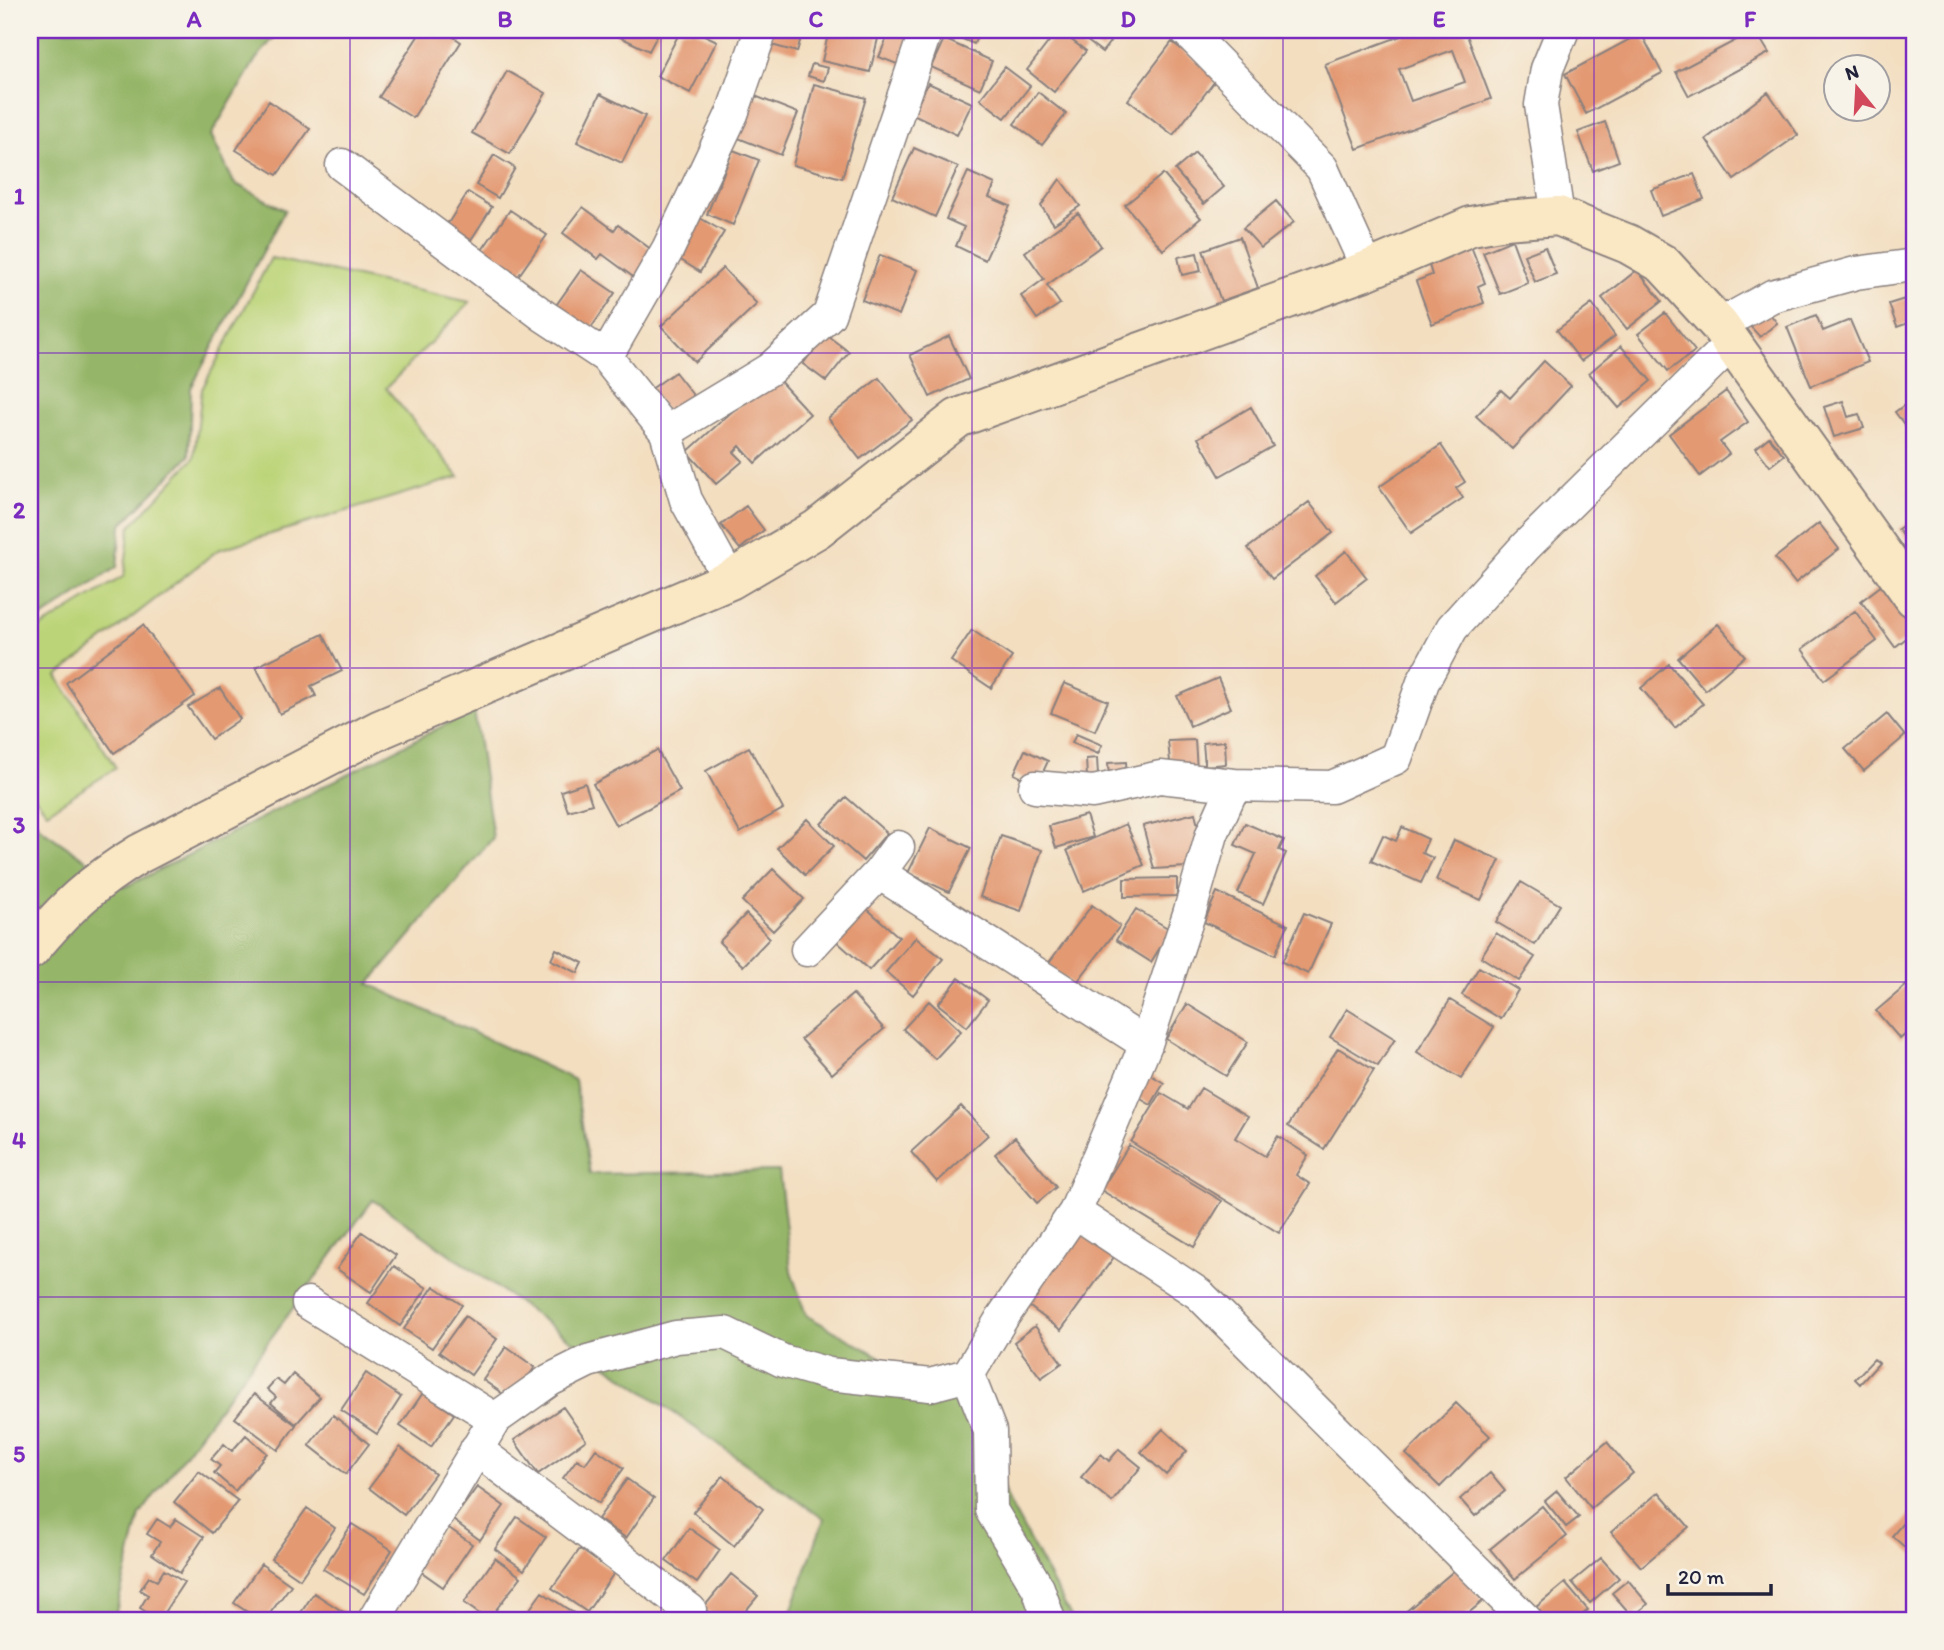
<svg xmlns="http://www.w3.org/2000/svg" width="1944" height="1650" font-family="Itim,sans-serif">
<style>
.green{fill:#bcd478;stroke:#6f7b5a;stroke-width:2}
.forest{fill:#95b668;stroke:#5c6c52;stroke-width:2}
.building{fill:#e39972;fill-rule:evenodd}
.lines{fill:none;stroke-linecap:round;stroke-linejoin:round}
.street-casing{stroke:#8a807e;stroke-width:35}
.secondary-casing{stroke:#8a807e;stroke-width:42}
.street{stroke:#fff;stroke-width:32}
.secondary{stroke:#fae7c3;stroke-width:38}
.grid{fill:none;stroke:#7b2cbf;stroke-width:2;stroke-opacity:0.55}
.neatline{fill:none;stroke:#7b2cbf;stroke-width:2.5}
.grid-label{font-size:23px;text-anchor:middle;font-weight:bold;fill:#7b2cbf}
</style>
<rect width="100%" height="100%" fill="#f7f3e8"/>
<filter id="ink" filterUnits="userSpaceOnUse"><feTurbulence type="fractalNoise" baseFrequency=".0143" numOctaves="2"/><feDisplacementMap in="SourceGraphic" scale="14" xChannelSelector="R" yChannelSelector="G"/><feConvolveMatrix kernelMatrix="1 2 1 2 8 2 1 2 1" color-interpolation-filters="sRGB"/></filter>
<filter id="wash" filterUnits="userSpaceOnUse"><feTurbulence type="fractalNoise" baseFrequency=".00686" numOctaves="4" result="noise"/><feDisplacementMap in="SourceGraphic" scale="28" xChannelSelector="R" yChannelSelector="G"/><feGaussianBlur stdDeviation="1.57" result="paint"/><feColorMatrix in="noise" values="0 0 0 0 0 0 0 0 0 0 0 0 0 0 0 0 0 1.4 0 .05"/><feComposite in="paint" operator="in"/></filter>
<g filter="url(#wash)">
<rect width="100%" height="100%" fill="#f3dec0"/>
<path class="green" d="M271,258l199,44 -84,86 73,89 -241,73 -161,126 59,92 -69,44 -17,-21v-157l94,-58 6,-49 64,-69 8,-69z"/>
<path class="forest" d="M30,30h250l-24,29 -45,76 23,48 51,27 -94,178 -2,68 -68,69 -4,42 -87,59z
M474,710l19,128 -124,146 206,96 15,94 189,-3 12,100 15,44 157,89 49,104 61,112h-285l36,-101 -451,-319 -233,315 -26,105h-84v-807l11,16 84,58z"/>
<g id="blocks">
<path class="building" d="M422,30h21l18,12 -48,76 -34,-21z
M619,30h41l-11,21 -33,-16z
M681,30h13l23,11 -27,52 -33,-17z
M772,30h31l-6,22 -29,-8z
M829,30h51l-10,42 -48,-11z
M890,30h28l-16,36 -23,-9z
M941,30h39l-6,14z
M1058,30l28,21 -32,41 -27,-22z
M1073,30h46l-17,22z
M1417,30h48l26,69 -134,50 -32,-85zM1453,50l12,32 -54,19 -12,-32z
M1755,30l14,23 -80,43 -13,-24z
M1641,33l21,40 -76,41 -21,-40z
M944,39l48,22 -12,28 -49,-22z
M1172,42l46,35 -45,58 -45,-35z
M812,64l16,4 -4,13 -16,-5z
M1005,67l25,19 -25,32 -25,-19z
M507,71l39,22 -36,61 -38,-21z
M928,83l44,20 -15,32 -44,-21z
M814,84l52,14 -24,80 -49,-13z
M1038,92l28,22 -24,31 -28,-21z
M1768,92l30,43 -64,45 -28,-41z
M600,94l45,22 -23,47 -45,-21z
M750,94l48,19 -17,42 -48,-19z
M269,101l41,28 -33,46 -41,-25z
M1605,122l14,39 -26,10 -15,-39z
M914,148l44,19 -23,50 -43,-20z
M733,150l26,10 -26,65 -26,-11z
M1195,153l29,34 -20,17 -29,-34z
M494,155l21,13 -17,30 -22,-13z
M968,172l27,12 -6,13 21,9 -25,54 -29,-14 8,-19 -18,-8z
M1163,174l38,44 -38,32 -38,-45z
M1694,174l10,25 -43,17 -10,-26z
M1060,179l20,27 -26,18 -13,-18z
M468,192l24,15 -21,33 -24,-15z
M1276,201l18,21 -33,26 -18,-20z
M583,207l31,23 4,-5 38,28 -20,26 -34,-25 -4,5 -35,-26z
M510,210l37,25 -30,43 -37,-25z
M1078,213l23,33 -54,39 13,19 -23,15 -16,-23 23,-17 -19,-27z
M700,218l24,14 -24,40 -24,-15z
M1240,237l18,51 -37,13 -18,-51z
M1512,240l16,43 -28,11 -17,-42z
M1471,246l14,37 -7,3 6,17 -52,21 -16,-43 16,-6 -4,-13z
M1545,247l11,27 -21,8 -11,-27z
M1197,253l4,18 -19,4 -4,-18z
M880,255l37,15 -18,45 -37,-15z
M723,268l34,36 -62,58 -34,-36z
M581,270l34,23 -28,41 -35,-23z
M1637,270l25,31 -35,28 -25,-31z
M1914,296v25l-17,6 -8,-23z
M1592,304l23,32 -34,25 -24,-31z
M1767,310l10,13 -17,14 -12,-13z
M1665,313l30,38 -27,20 -30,-37z
M1816,315l7,16 27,-11 18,42 -57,24 -24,-59z
M825,334l24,18 -23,29 -23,-17z
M949,336l20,43 -39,18 -20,-42z
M1621,346l30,35 -32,27 -30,-35z
M1544,361l27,25 -59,63 -36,-33 25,-26 9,8z
M675,372l21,27 -25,19 -21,-28z
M776,377l34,37 -55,49 -15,-17 -6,6 9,9 -27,23 -29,-32 69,-62z
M879,378l33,42 -52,39 -32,-41z
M1726,391l22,31 -28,20 9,12 -29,22 -31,-42z
M1914,398v40l-19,-26z
M1843,401l5,16 11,-3 5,14 -30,9 -10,-30z
M1251,407l22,39 -53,30 -22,-38z
M1769,437l15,18 -14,11 -14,-18z
M1441,445l24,37 -9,6 7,10 -52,35 -32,-46z
M1309,502l24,31 -61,46 -24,-31z
M746,506l18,24 -24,19 -19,-24z
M1914,518v32l-16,-21z
M1819,523l20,26 -44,34 -20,-25z
M1346,551l21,27 -31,24 -21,-26z
M1882,585l32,43v4l-19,15 -34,-46z
M1855,611l22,30 -53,39 -22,-31z
M1718,624l27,32 -40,34 -27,-32z
M143,625l52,71 -81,57 -48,-70z
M972,630l40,27 -21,31 -40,-27z
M323,634l19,37 -31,15 5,10 -36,18 -24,-47z
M1669,664l34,40 -28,24 -34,-40z
M1218,678l13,30 -41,18 -13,-30z
M1064,683l44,18 -13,30 -44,-18z
M220,688l20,31 -29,20 -23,-32z
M1887,714l18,22 -41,35 -19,-22z
M1076,734l26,11 -4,9 -26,-11z
M1195,740l2,30 -26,2 -3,-31z
M1225,741l1,23 -21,2 -2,-23z
M749,747l34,62 -43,24 -34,-62z
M657,750l23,41 -64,35 -23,-42z
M1025,750l23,11 -11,24 -23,-11z
M1097,758l1,18 -11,1 -1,-18z
M1126,762l1,14 -18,1 -1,-14z
M585,783l7,21 -24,7 -7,-20z
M846,797l41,36 -24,28 -42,-37z
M1195,813l5,22 -14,32 -32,2 -11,-43z
M1086,815l7,22 -37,11 -7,-22z
M807,819l27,27 -29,29 -28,-27z
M1245,823l39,17 -5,10 7,3 -23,51 -25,-11 18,-39 -21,-9z
M1126,824l18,41 -60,26 -17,-41z
M1402,827l26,12 -6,14 11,5 -12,25 -50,-22 12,-26 13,6z
M930,828l41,20 -22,44 -41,-19z
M1001,836l41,14 -21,61 -41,-14z
M1454,840l46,20 -19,40 -45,-20z
M773,869l31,30 -31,32 -31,-30z
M1177,878v18l-53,1v-18z
M1521,882l39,23 -25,40 -39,-23z
M1217,892l71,33 -13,30 -71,-33z
M1092,905l28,21 -46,60 -27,-21z
M865,907l34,30 -30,33 -34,-30z
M1136,909l35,21 -20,32 -35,-22z
M1304,913l27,11 -23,50 -26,-12z
M746,914l24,24 -27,28 -24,-24z
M1496,933l39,24 -16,24 -38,-24z
M916,937l27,22 -30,36 -27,-23z
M556,949l27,14 -5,10 -27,-13z
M1479,967l39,23 -17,29 -39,-24z
M959,978l29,22 -21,27 -29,-23z
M1914,979v48l-14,12 -24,-28z
M853,994l31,35 -52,45 -31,-35z
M1450,1000l44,27 -33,52 -44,-27z
M929,1001l32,30 -26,28 -32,-30z
M1187,1004l61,38 -22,34 -60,-37z
M1347,1009l48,30 -17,27 -48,-29z
M1338,1048l36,22 -50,79 -36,-23z
M1146,1072l18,11 -13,22 -19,-11z
M1201,1088l47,28 -13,22 30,18 13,-20 30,19 -12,20 14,9 -31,49 -148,-91 30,-49 27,16z
M961,1106l27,29 -51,47 -26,-30z
M1015,1137l41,50 -19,16 -42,-49z
M1129,1145l93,56 -28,46 -93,-57z
M1074,1229l40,28 -53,73 -39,-29z
M362,1232l34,23 -25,37 -34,-23z
M394,1266l33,22 -27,38 -32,-23z
M434,1286l28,19 -30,43 -28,-19z
M465,1316l32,23 -26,36 -32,-23z
M1035,1326l27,37 -21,15 -27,-36z
M506,1347l29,20 -23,33 -29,-20z
M1874,1359l5,4 -19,21 -5,-5z
M366,1373l35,24 -24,37 -36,-24z
M293,1374l27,23 -24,27 -25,-21 5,-6 -9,-8 9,-10 8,6z
M423,1393l31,21 -23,33 -31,-21z
M254,1394l42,31 -18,25 -43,-32z
M1456,1403l34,33 -50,51 -34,-33z
M563,1407l23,33 -48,34 -24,-34z
M333,1415l36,29 -23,30 -37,-29z
M1163,1429l24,22 -21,24 -25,-23z
M246,1435l21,18 -32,38 -21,-18 6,-7 -9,-7 13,-15 8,7z
M1607,1442l26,31 -42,35 -25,-31z
M400,1447l35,27 -31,41 -35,-27z
M596,1449l28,19 -25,35 -36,-25 14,-19 8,5z
M1119,1449l22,18 -29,35 -31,-25 20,-23 8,7z
M199,1471l39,30 -26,32 -38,-31z
M1490,1473l15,18 -30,25 -15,-17z
M723,1476l40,33 -29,37 -41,-34z
M627,1479l27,19 -28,40 -28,-19z
M477,1487l27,19 -24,34 -27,-20z
M1557,1491l22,26 -13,10 -21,-26z
M1659,1492l30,35 -48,40 -30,-35z
M1542,1506l25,30 -52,43 -25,-30z
M307,1508l28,20 -35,51 -29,-20z
M1914,1510v45l-22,-19z
M517,1517l29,20 -22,33 -29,-21z
M157,1519l13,8 6,-8 28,18 -24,36 -28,-19 8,-12 -13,-8z
M352,1524l40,26 -28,44 -41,-25z
M446,1526l26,18 -29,43 -27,-19z
M689,1528l31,22 -23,33 -31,-22z
M580,1549l34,24 -27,39 -35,-24z
M495,1558l26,19 -33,43 -24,-17z
M1601,1558l18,20 -29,25 -18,-21z
M261,1564l30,21 -26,35h-6l-25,-17z
M1456,1569l27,32 -23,19h-54l-4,-5z
M164,1570l20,12 -25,38 -19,-12 8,-13 -8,-5 9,-13 8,4z
M731,1574l27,22 -20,24h-20l-15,-12z
M1628,1580l20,24 -15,13 -21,-24z
M1565,1583l23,27 -12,10h-31l-10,-12z
M542,1592l33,22 -5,6h-48z
M314,1593l34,22 -4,5h-48z"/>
</g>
</g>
<g filter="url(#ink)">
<use href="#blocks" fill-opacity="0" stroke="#8a807e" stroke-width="2"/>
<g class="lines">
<g class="street-casing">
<path id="street" d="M1186,30l136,138 46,102
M342,165l202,151 62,41 60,75 20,68 44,80
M1558,216l-17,-111 6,-36 16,-39
M1719,325l53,-29 84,-23 58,-8
M606,357l62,-108 64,-135 29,-84
M666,432l104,-63 59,-54 97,-285
M1035,787l58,5 67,-15 74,8
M879,873l267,171
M807,950l72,-77 19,-26
M1075,1212l124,82 327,326
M308,1303l187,116
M968,1375l22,56 1,79 47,78 11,32
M476,1449l214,161
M374,1620l121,-201 55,-39 38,-19 88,-24 49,-4 58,28 46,13 101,11 38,-10 34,-57 73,-106 71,-168 43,-130 23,-80 22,-49 98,2 64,-29 27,-76 29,-54 74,-82 207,-204"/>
</g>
<g class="secondary-casing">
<path id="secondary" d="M30,950c36,-43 61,-67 109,-96l242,-125 349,-149 87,-51 141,-111 410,-148 103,-44 34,-6 53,-4 70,28 35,20 56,61 195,273"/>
</g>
<use href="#street" class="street"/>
<use href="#secondary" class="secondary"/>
</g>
</g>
<path class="grid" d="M350,30v1590M661,30v1590M972,30v1590M1283,30v1590M1594,30v1590M30,353h1884M30,668h1884M30,982h1884M30,1297h1884"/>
<rect width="1944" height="1650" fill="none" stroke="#f7f3e8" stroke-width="77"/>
<g transform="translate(1857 88) rotate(342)"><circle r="33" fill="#f7f3e8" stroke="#a29fa3" stroke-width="2"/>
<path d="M0-5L12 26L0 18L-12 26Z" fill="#d1495b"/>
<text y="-10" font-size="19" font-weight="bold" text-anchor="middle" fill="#22223b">N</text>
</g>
<path d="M1668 1584v10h103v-10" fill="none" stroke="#22223b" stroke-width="3.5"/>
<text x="1678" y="1584" font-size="21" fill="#22223b" stroke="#f7f3e8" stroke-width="5" paint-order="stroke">20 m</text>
<rect x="38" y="38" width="1868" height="1574" class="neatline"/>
<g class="grid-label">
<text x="194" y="27">A</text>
<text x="505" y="27">B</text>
<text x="816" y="27">C</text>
<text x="1128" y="27">D</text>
<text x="1439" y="27">E</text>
<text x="1750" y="27">F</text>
<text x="19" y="204">1</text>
<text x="19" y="518">2</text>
<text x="19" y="833">3</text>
<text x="19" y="1148">4</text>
<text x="19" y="1462">5</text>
</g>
</svg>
